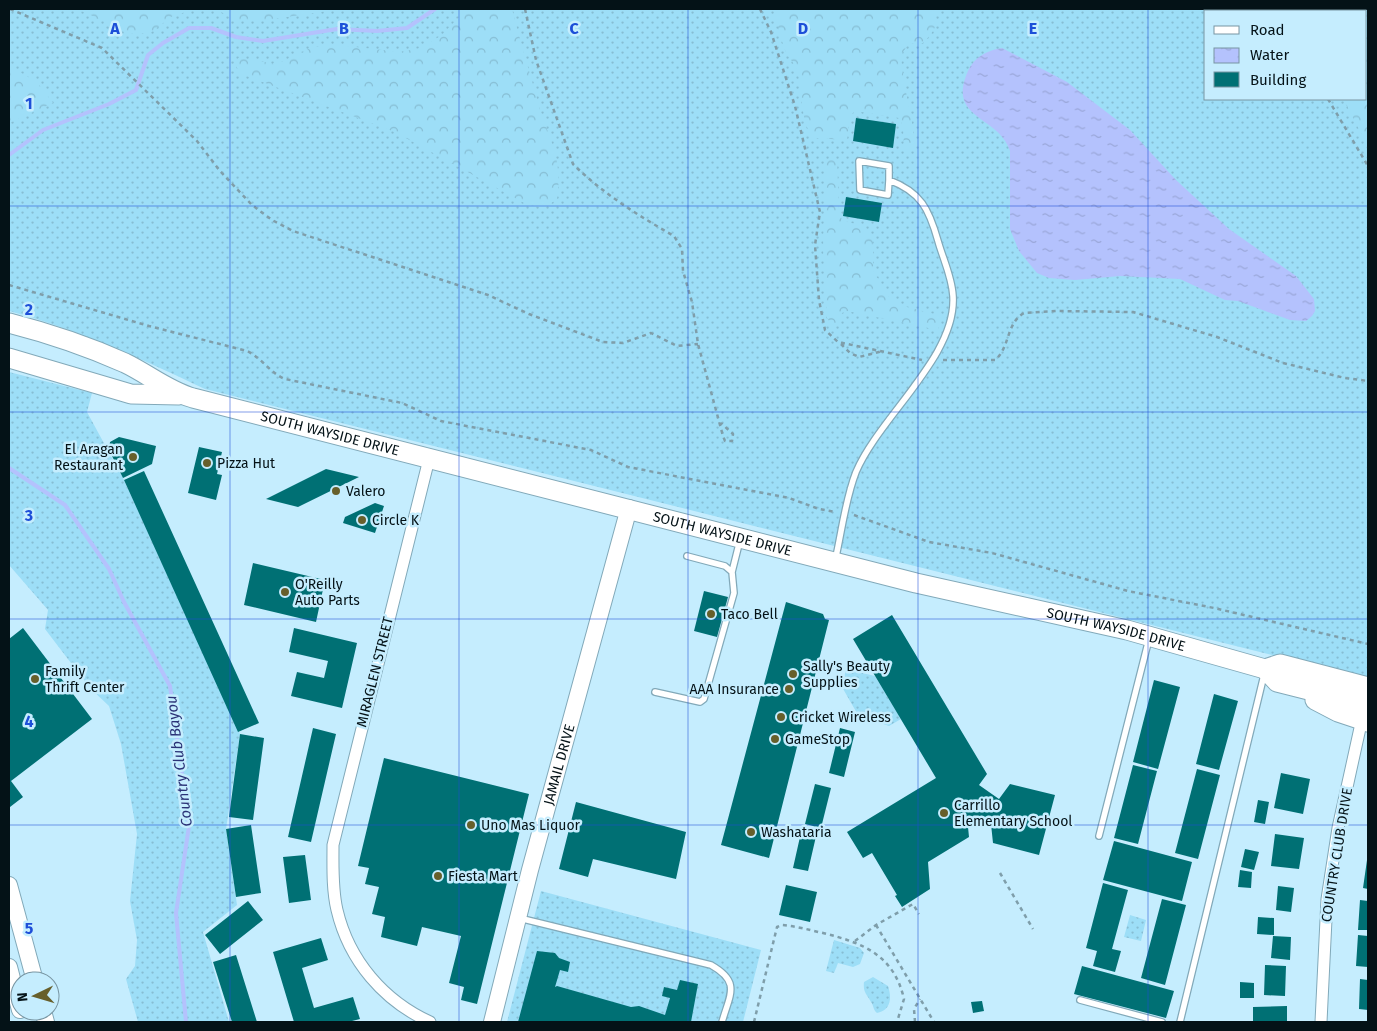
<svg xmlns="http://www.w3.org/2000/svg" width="1377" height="1031" font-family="'Fira Sans',sans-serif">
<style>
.grass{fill:url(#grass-dots);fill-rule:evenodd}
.forest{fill:url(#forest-crowns)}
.water{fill:url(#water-ripples)}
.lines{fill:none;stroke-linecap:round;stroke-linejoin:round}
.stream{stroke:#b4c2fd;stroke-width:4}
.building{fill:#007074}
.lane-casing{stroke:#82a9b9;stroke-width:8}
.street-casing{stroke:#82a9b9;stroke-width:13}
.secondary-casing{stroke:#82a9b9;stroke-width:18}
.primary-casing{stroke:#82a9b9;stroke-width:21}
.path{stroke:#7f9eaa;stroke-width:2.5;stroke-dasharray:4 4;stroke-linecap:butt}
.lane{stroke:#fff;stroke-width:5.5}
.street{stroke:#fff;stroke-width:11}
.secondary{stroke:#fff;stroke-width:16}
.primary{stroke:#fff;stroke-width:19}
.grid{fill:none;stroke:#1d4ed8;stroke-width:1;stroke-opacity:0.55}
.poi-dot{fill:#675f2b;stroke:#c5edfe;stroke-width:2}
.labels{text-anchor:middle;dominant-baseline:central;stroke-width:5;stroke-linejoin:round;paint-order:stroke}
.street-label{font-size:14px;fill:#041217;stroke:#c5edfe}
.poi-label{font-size:14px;fill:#041217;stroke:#c5edfe;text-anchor:start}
.water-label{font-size:15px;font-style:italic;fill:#2b3377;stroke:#c5edfe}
.grid-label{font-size:16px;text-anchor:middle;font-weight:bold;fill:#1d4ed8;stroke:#c5edfe;stroke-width:5;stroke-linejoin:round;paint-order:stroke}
</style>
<defs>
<pattern id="grass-dots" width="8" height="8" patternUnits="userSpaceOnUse" patternTransform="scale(1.25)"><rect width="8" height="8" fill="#9ddef7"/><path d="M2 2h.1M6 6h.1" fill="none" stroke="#86bdd3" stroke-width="1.8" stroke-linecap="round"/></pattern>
<pattern id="forest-crowns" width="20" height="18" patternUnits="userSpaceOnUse" patternTransform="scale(1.25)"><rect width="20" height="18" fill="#9ddef7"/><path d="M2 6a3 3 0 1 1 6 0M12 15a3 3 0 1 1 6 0" fill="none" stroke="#86bdd3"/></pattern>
<pattern id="water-ripples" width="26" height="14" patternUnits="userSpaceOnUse" patternTransform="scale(1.25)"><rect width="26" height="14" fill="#b4c2fd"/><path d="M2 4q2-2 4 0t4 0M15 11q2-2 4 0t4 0" fill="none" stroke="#99a6d8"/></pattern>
</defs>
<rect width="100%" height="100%" fill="#c5edfe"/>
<path class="grass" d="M9,9h1359v670l-1163,-290c-63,-30 -129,-60 -196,-78zM1206,11h160v88h-160z
M9,372l83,21 -5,19 37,68 116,254 -14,95 11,76 -34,27 26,90h-91l-12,-43 9,-13 2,-26 -7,-39 7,-67 -16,-90 -12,-38 -19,-18 -45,-59 3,-19 -39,-45z
M846,669l29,7 26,43 -12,7 -31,-11 -16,-28z
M541,891l220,59 -18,72h-236z
M1130,915l16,5 -5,21 -17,-4z
M834,940l26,8 4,5 -4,11 -7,3 -15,-4 -4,10 -8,-2z
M873,977l15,9c4,12 3,24 -11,27 -4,-3 -3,-7 -6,-11 -5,-9 -8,-10 -7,-20z"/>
<path class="forest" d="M77,9h122l-25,6 -24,18 -17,1z
M216,9h124l-73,11h-32z
M462,9h50c8,32 18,64 27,97 11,36 24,52 18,93l-13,9 -18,-4 -131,-72 -156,-59 -3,-8 2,-7 39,6 36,-17 25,-2 62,7 21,-4 21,-13 17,-18z
M773,9h161c6,15 0,22 -11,34l-15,1 -7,12c2,33 13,63 14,95l-11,-2 -1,-23 -4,-8 -44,-7 -5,5 -3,24 -34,-2c-13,-18 -10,-43 -15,-64 -2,-10 -9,-15 -13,-24 -5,-13 -8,-28 -12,-41z
M1273,9h95v137l-25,-47h23v-88h-91z
M9,66l28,16 16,21 -44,20z
M826,159l11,1 2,51 3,9 23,7 8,10v33l15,26 11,9 43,11 -4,14 -91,-19 -5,2 -5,11 -5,1 -5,-7 -4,-70z"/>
<path class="water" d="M1002,48l65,34 63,48 46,50 53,49 67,47 18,23 1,12 -3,5 -6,5 -16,-1 -52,-19 -13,-1 -45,-21 -60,-3 -45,4 -26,-2 -12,-5 -18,-22 -9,-22v-78c-11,-36 -64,-31 -42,-80 6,-14 20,-21 34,-23z"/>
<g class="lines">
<path class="stream" d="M9,155l34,-25 66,-26 27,-14 12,-35 15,-12 26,-15h22l25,9 27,4 74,-12 40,2 30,-3 28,-19
M9,468l56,37 44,64 15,33 46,84 19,140 -13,87 10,109"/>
</g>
<path class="building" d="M856,118l40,6 -3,24 -40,-7z
M846,197l36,6 -3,19 -36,-6z
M119,437l37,9 -4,18 -29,14 -14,-28 1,-8z
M199,447l23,5 -5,22 5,1 -6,25 -28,-7z
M326,469l33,8 -61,30 -32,-8z
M144,471l115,252 -21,9 -114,-252z
M375,503l9,3 -9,27 -32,-10 2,-6z
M253,563l72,17 -9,42 -72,-17z
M704,591l24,6 -11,40 -23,-6z
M786,602l37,12 2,5 4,1 -60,238 -48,-13z
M892,615l95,159 -8,11 20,14 11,-15 45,11 -16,60 -46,-12 -2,-19 -23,3 1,10 -41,25 2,27 -28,18 -7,-11 2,-1 -25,-42 -9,5 -16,-26 89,-54 -83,-139z
M23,628l69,91 -81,62 12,16 -13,10 -1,-168z
M294,628l63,15 -15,65 -51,-12 6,-24 27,6 4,-17 -39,-9z
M1154,680l26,7 -22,82 -25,-7z
M1214,694l24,7 -19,69 -23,-6z
M313,728l23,6 -25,108 -23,-5z
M840,728l15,4 -11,45 -15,-4z
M240,734l24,4 -11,82 -24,-3z
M384,758l145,36 -52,210 -16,-4 3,-13 -15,-4 12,-47 -39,-9 -5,19 -36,-9 4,-20 -13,-3 7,-27 -14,-3 4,-16 -11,-2z
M1133,765l24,6 -19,73 -24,-6z
M1197,769l23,6 -22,84 -23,-6z
M1281,773l29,6 -7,35 -29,-6z
M815,784l16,4 -10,40 -16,-4z
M1258,800l11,2 -4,22 -11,-2z
M576,802l110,30 -10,47 -83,-20 -5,18 -29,-8z
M251,825l10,68 -25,4 -10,-68z
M802,828l15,4 -9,39 -15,-3z
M1275,834l29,4 -5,31 -28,-3z
M1114,841l78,21 -10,39 -79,-21z
M1245,849l14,3 -5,18 -13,-3z
M305,855l6,45 -22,3 -6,-46z
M1367,860l1,1v28l-5,-1z
M1240,870l12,2 -1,16 -13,-1z
M1103,883l25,7 -16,59 9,2 -6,21 -22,-6 4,-15 -11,-3z
M786,885l31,7 -7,30 -31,-7z
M1278,886l16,2 -3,24 -15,-2z
M1162,899l24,6 -21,80 -24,-7z
M1360,900l8,1v29h-10z
M248,901l15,19 -43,34 -15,-19z
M1258,917l16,1v17l-17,-1z
M1358,935l10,1v31l-12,-1z
M1273,936l18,1 -1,23 -19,-2z
M321,938l7,22 -26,8 12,40 39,-11 7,22 -12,3h-54l-21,-70z
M537,951l18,2 4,5 11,4 -2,10 -8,-2 -5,17 2,-1 74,21 8,-1 26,9 5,-17 -8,-2 2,-9 13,3 3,-10 18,4 -7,38h-173z
M236,955l21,67h-25l-19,-60z
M1265,965l21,1 -1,30 -21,-1z
M1082,966l92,25 -8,27 -92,-24z
M1360,979l8,1v30l-9,-1z
M1240,982l14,1v15h-14z
M982,1001l2,10 -11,2 -2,-11z
M1287,1006v16h-34v-15z"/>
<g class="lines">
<g class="lane-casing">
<path id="lane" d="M835,561c7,-30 10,-61 21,-89 24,-56 101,-116 97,-176 -1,-19 -10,-37 -15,-55 -9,-32 -17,-49 -49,-61v-14l-30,-5 1,29 28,5 1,-15
M732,572l8,-32
M655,692l45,10 4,-3 30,-106 -2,-21 -7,-6 -38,-10
M1099,836l50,-197
M519,918l192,47c30,17 19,29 11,57
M1080,1000l82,22
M1180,1022l84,-347"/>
</g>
<g class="street-casing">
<path id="street" d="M429,459l-96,386c0,21 -1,44 4,65 12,51 47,91 93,112
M1321,1022l6,-123 11,-71 24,-109"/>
</g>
<g class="secondary-casing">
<g id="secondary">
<path d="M9,885l26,96"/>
<path d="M9,967l11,43"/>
<path d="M43,1011l3,11"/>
<path id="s1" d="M492,1022l38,-152 99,-362"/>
</g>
</g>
<g class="primary-casing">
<g id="primary">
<path id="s2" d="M9,323c39,10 78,23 116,40 23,11 43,28 68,35l723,185 211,47 138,39 15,-5 88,23"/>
<path d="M9,358l122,36 48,1"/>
<path d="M1265,669l12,13 91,23"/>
<path d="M1315,700l23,12 30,10"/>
</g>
</g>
<path class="path" d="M10,9l92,39 95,93 23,30 32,34 20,15 21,11 195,64 41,19 74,28 20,1 28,-10 26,13 21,-2
M525,9l11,51 37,104c29,29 66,52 101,72l8,13 1,22 9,31 6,42 25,92 2,5h7l1,-7 -12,-11
M760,9l11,23 24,74 25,106 -5,33 4,55 6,30 13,12 84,18
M1214,9l11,2
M1229,11v-2
M1328,99l40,67
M9,285l140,41 98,25c15,7 23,22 38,28l117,24 39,18 150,29 37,17 161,31 30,11 17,3
M841,344l9,9 9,4 24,-6
M943,360h52c15,-12 11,-37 29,-47l32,-2 77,1 84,25 66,26 62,15 23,3
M854,515l75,27 63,11 136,38 86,17 154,36
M1000,873l33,56
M876,925l58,97
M855,941l21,-16 37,-21 6,10
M754,1022l23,-95 5,-2c14,1 27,5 41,8 40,10 71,22 81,66l-7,23
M915,1022l-1,-13 6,-10"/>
<use href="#lane" class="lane"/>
<use href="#street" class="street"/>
<use href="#secondary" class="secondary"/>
<use href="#primary" class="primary"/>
</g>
<path class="grid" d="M230,9v1013M459,9v1013M688,9v1013M918,9v1013M1148,9v1013M9,206h1359M9,412h1359M9,619h1359M9,825h1359"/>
<g class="poi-dot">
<circle cx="133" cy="457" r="5"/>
<circle cx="207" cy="463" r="5"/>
<circle cx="336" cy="491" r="5"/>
<circle cx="362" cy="520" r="5"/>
<circle cx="285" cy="592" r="5"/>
<circle cx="711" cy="614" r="5"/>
<circle cx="793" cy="674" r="5"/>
<circle cx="35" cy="679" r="5"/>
<circle cx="789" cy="689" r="5"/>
<circle cx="781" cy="717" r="5"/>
<circle cx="775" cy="739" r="5"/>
<circle cx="944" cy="813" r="5"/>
<circle cx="471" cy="825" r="5"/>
<circle cx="751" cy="832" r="5"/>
<circle cx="438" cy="876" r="5"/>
</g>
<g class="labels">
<g class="street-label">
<text stroke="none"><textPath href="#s2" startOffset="341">SOUTH WAYSIDE DRIVE</textPath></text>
<text stroke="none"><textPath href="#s2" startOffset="746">SOUTH WAYSIDE DRIVE</textPath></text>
<text stroke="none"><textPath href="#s2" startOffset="1151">SOUTH WAYSIDE DRIVE</textPath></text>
<text transform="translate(375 672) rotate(-76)">MIRAGLEN STREET</text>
<text stroke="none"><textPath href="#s1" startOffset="266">JAMAIL DRIVE</textPath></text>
<text transform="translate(1337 855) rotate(-81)">COUNTRY CLUB DRIVE</text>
</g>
<g class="poi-label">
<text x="123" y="449" text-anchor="end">El Aragan<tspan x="123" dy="16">Restaurant</tspan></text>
<text x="217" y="463">Pizza Hut</text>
<text x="346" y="491">Valero</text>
<text x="372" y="520">Circle K</text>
<text x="295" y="584">O'Reilly<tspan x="295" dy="16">Auto Parts</tspan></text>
<text x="721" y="614">Taco Bell</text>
<text x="803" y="666">Sally's Beauty<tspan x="803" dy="16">Supplies</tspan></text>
<text x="45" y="671">Family<tspan x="45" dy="16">Thrift Center</tspan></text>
<text x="779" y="689" text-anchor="end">AAA Insurance</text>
<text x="791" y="717">Cricket Wireless</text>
<text x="785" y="739">GameStop</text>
<text x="954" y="805">Carrillo<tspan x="954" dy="16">Elementary School</tspan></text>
<text x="481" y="825">Uno Mas Liquor</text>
<text x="761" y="832">Washataria</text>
<text x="448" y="876">Fiesta Mart</text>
</g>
<g class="water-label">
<text transform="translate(179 761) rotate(-97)">Country Club Bayou</text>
</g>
</g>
<g class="grid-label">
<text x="115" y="34">A</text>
<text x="344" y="34">B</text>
<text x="574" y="34">C</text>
<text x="803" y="34">D</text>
<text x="1033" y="34">E</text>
<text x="29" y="109">1</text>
<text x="29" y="315">2</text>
<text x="29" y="521">3</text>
<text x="29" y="727">4</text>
<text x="29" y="934">5</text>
</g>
<rect width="1377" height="1031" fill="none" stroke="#041217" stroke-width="20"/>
<rect x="1204" y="10" width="162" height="90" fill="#c5edfe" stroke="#7895a2"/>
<rect x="1214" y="26" width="25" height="8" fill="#ffffff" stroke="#7895a2"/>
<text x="1250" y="35" font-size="15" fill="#041217">Road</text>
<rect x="1214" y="48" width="25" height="15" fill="url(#water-ripples)" stroke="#7895a2"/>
<text x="1250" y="60" font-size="15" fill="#041217">Water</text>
<rect x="1214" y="72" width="25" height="15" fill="#007074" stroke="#7895a2"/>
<text x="1250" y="85" font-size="15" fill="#041217">Building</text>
<g transform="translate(35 996) rotate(265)"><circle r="24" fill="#c5edfe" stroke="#7895a2"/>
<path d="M0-4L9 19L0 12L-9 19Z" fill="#675f2b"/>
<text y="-8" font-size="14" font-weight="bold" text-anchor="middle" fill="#041217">N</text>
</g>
</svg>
